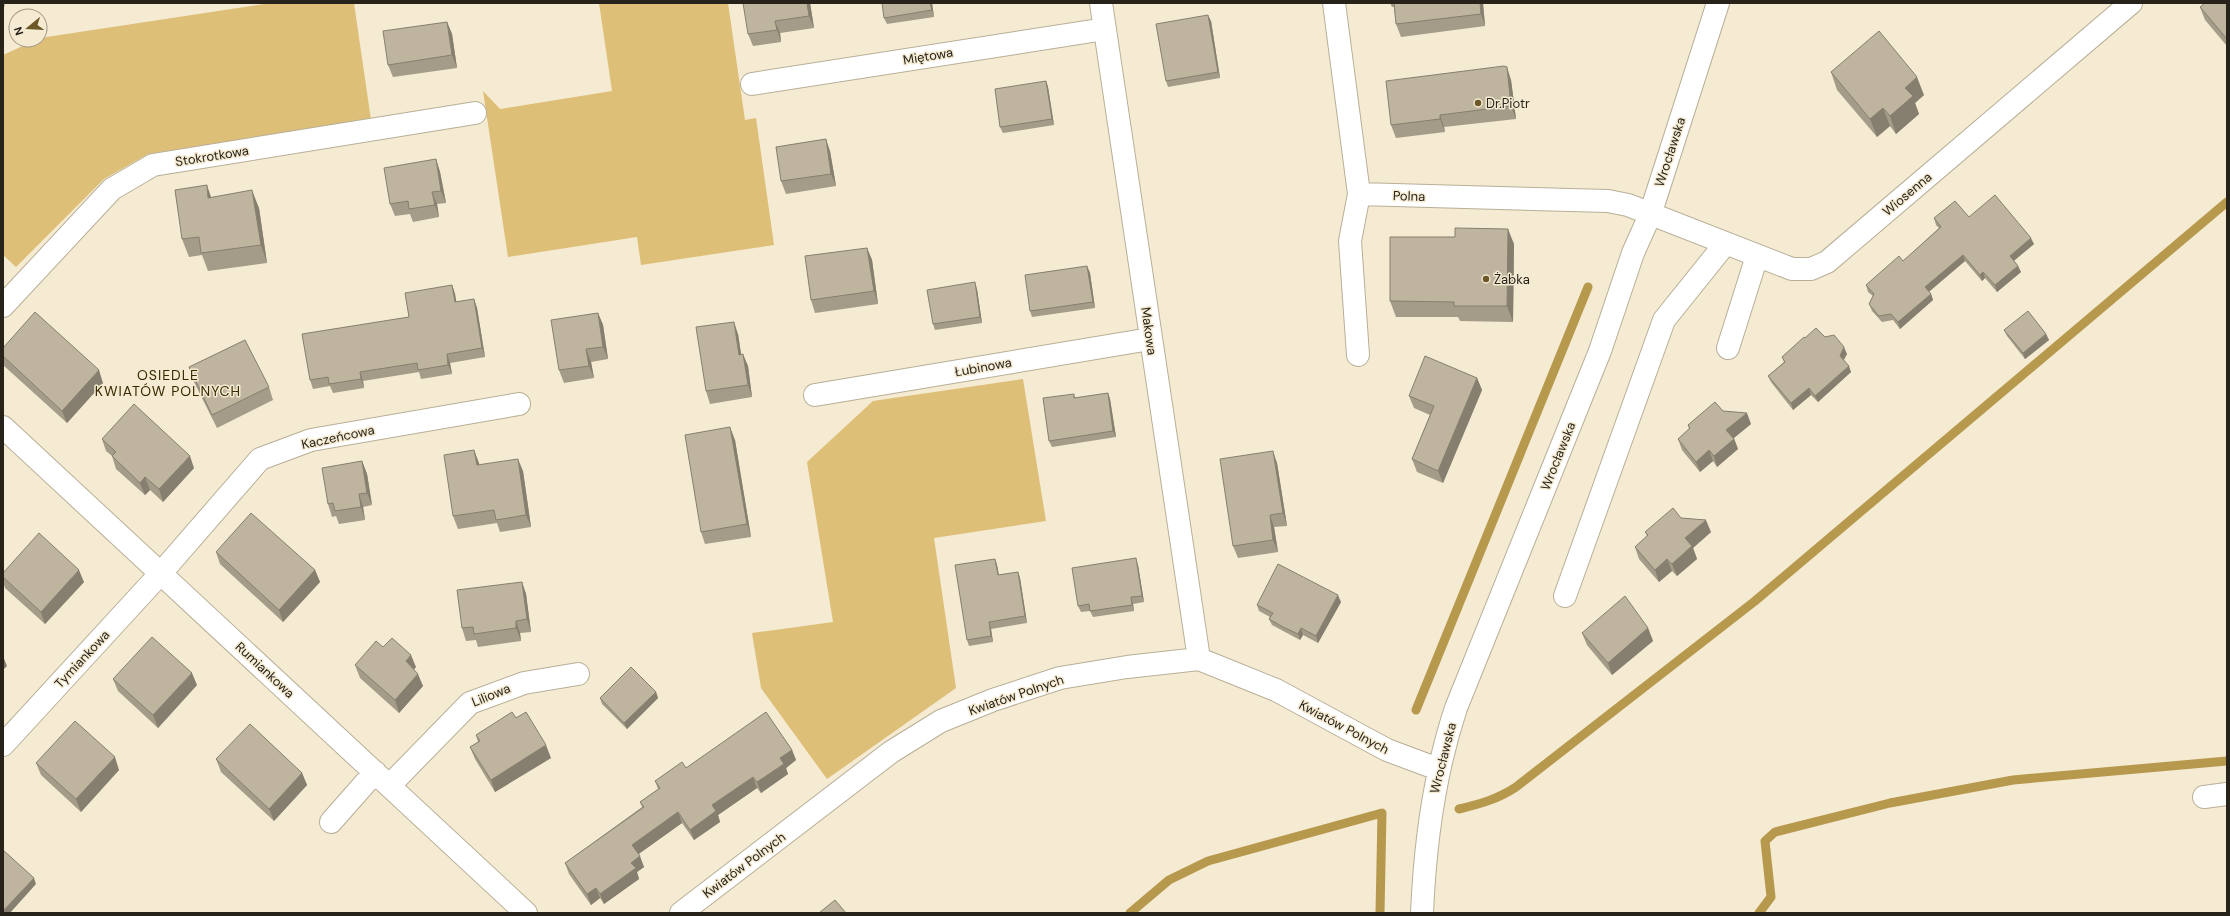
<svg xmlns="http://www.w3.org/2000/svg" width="2230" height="916" font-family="'DM Sans',sans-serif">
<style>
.green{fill:#ddbf78}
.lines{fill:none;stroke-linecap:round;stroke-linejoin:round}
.stream{stroke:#b7994e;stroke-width:9}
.minor-casing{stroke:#b8af98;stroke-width:24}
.minor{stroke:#fff;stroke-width:22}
.wall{fill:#a49c88}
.shaded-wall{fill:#867f6f}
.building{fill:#bfb59e;stroke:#867f6f}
.poi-dot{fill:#6c5827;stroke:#f5ead2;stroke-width:1.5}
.labels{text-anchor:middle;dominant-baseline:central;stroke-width:3;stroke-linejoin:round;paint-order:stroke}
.street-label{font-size:13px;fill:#27231b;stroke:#f5ead2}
.poi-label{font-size:13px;fill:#27231b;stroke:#f5ead2;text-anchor:start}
.neighbourhood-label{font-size:14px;letter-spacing:1px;fill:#382900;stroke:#f5ead2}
</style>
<rect width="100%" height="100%" fill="#f5ead2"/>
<path class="green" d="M271,3h83l17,117 -223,34 -44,25 -88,88 -13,-12v-200l37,-17z
M599,3h129l17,117 11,-2 18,127 -133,20 -4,-28 -129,20 -25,-166 17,18 112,-18z
M1023,379l23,142 -112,17 22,150 -129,91 -66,-91 -9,-55 81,-11 -26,-160 66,-61z"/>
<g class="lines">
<path class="stream" d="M1416,710l172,-423
M1459,809c21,-5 39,-10 57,-22l239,-186 472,-399
M1130,913l39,-33 39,-19 174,-48 -2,100
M1759,913l12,-16 -6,-56 10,-9 115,-29 123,-23 214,-19"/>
<g class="minor-casing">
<path id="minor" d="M1101,3l98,656
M1334,3l25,191 249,7 20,4 164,64h19l16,-7 304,-259
M752,84l353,-55
M3,306l109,-117 41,-24 322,-52
M1728,348l29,-92
M1358,355l-8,-114 9,-47
M815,395l335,-56
M3,427l523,486
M1565,596l99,-276 61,-76
M3,745l158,-172 99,-114 51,-19 208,-36
M390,785l80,-82 54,-20 54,-9
M2204,797l23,-3
M331,822l44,-50
M681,913l210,-161 50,-31 52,-21 67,-22 67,-11 72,-8 77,31 111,60 51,19
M1422,913c3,-70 12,-139 34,-205l144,-357 33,-98 17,-38 68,-212"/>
</g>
<use href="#minor" class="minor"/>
</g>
<path class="wall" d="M3,3h1l1,3 -2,1z
M810,3l4,25 -34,5 1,9 -28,4 -5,-12z
M932,3l2,14 -47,7 -3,-6z
M1390,3h93l2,23 -84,11 -5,-13 -2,-17h-2z
M2227,3v43l-22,-26 -5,-13z
M1211,21l9,57 -52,9 -2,-6z
M447,22l5,12 5,34 -64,9 -5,-12z
M1831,72l93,23 -9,8 4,11 -23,20 -6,-8 -13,11 -40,-47z
M1511,80l5,39 -72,8 1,5 -49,6 -5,-13z
M1046,81l2,6 6,38 -51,8 -3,-6z
M830,151l6,35 -50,8 -5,-13z
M436,159l4,13 6,31 -9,1 2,13 -26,5 -3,-8 -15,2 -5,-12z
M211,197l48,11 8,55 -59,8 -6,-16 -13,2 -7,-18z
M1969,217l65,27 -20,17 4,5 3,6 -24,20 -12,-14 -3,3 -17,-20 -36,31 2,2 2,6 -33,29 -7,-9 -11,2 -10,-11 -3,-7 4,-8 -5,-4 -2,-7 37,-24 36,-33 -3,-3 -2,-7z
M1455,237l59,7 -1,78 -53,-1 -2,-4h-62l-6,-16z
M867,248l5,12 6,44 -63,9 -4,-13z
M1087,266l3,7 5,35 -63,9 -2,-6z
M452,285l3,9 1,8 18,-3 3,9 8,49 -35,6 2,11 -31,5 -2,-7 -56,9 1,7 -31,5 -3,-7 -17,3 -3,-9 99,-63z
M977,289l5,34 -47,7 -2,-6z
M598,313l5,12 5,34 -17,3 3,16 -30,5 -5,-13z
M2004,330l42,4 3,6 -24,19 -18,-23z
M738,334l3,20 7,12 4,31 -42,7 -4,-13z
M1825,337l22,17 -3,6 7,12 -33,30 -7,-7 -18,15 -22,-28 -3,-6 16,-14 -2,-5 23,-19z
M3,348l100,35 -36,40 -64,-58z
M189,367l80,20 4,13 -56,28 -24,-48z
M1477,378l5,12 -39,93 -26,-11 -5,-13 18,-44 -16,-7 -5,-12z
M1108,393l2,6 6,38 -64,10 -3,-6 25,-47 1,4z
M1723,411l28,13 -17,14 4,11 -21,18 -4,-6 -13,11 -18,-22 -4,-11 11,-10 -1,-4z
M102,439l92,29 -31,34 -13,-12 -5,5 -29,-26 -4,-13 -6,-5z
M735,440l16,97 -46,7 -4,-12z
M474,450l5,15 44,6 8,56 -31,5 -3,-9 -39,6 -5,-13z
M362,461l5,13 5,31 -9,2 2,13 -26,4 -3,-8 -4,1 -4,-13z
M1277,463l10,63 -13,1 4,25 -40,6 -5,-12z
M1681,518l30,14 -18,16 4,11 -20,17 -5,-5 -13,11 -20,-23 -4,-12 12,-11 -2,-4z
M216,552l99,18 5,12 -37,40 -63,-58z
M995,559l2,6 2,10 19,-3 2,6 7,45 -36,6 2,13 -24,4 -2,-6z
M1138,565l6,37 -11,2 1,7 -41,6 -3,-6 -9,1 -3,-6z
M3,573l81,9 -39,42 -40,-36 -2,-7z
M522,582l4,12 5,38 -11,1 1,8 -43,6 -2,-7 -10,1 -4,-13z
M1341,602l-23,41 -15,-8 -3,5 -28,-15 -3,-6 1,-2 -11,-6 -2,-6z
M1648,628l5,13 -41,34 -25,-30 -5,-12z
M355,665l61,2 -2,2 9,17 -24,27 -39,-35z
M113,679l84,6 -39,43 -40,-37z
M656,692l2,6 -31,31 -25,-25 -2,-6z
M476,735l75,23 -56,34 -20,-33 -5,-12 8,-5z
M792,750l4,10 -10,8 2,6 -27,19 -4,-5 -39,27 2,7 -26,18 -12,-17 -44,31 6,13 -7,5 2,7 -35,25 -4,-6 -9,7 -22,-31 -4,-11 77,-56 -2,-5 18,-13 -3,-8 31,-13z
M216,759l86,14 5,12 -33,36 -53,-49z
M36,763l83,7 -38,42 -40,-37z"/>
<path class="shaded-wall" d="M807,3h3l4,25 -5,-12z
M930,3h2l2,14z
M1480,3h3l2,23 -4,-12z
M1208,15l3,6 9,57 -2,-6z
M775,21l5,12 1,9 -4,-12z
M447,22l5,12 5,34 -5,-13z
M1507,67l4,13 5,39 -5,-13z
M1917,77l7,18 -9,8 4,11 -23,20 -6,-18 15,-28z
M1046,81l2,6 6,38 -2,-6z
M1883,108l7,18 -13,11 -7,-18z
M1440,115l4,12 1,5 -5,-13z
M826,139l4,12 6,35 -5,-12z
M436,159l4,13 6,31 -5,-12z
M207,185l6,18 -5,-5z
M252,190l7,18 8,55 -6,-18z
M432,192l5,12 2,13 -4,-12z
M1508,229l6,15 -1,78 -6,-16z
M2031,238l3,6 -22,18 -2,-6z
M867,248l5,12 6,44 -4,-13z
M1963,255l2,6 -38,32 -2,-6z
M1087,266l3,7 5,35 -2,-6z
M2018,266l3,6 -24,20 -2,-7z
M1983,272l2,6 -3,3 -2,-6z
M975,282l2,7 5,34 -2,-6z
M452,285l3,9 3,17 -3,-9z
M1931,294l2,6 -33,29 -2,-7z
M474,299l3,9 8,49 -3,-9z
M598,313l5,12 5,34 -5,-12z
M734,322l4,12 5,33 -4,-12z
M2046,334l3,6 -24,19 -2,-6z
M1844,347l3,7 -5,8 -2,-6z
M586,349l5,13 3,16 -5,-12z
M447,354l3,9 2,11 -4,-9z
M743,354l5,12 4,31 -4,-12z
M1849,366l2,6 -33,30 -3,-6z
M99,370l4,13 -36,40 -5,-12z
M360,372l3,9 1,7 -3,-9z
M1477,378l5,12 -39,93 -5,-12z
M1809,388l2,7 -18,15 -2,-7z
M1108,393l2,6 6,38 -3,-6z
M1747,413l4,11 -21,17 -4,-11z
M730,427l5,13 16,97 -4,-13z
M1734,439l4,10 -21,18 -3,-11z
M474,450l5,13 2,15 -4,-13z
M1709,450l4,11 -13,11 -4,-10z
M1273,451l4,12 10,63 -4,-13z
M190,456l4,12 -31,34 -4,-13z
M518,459l5,12 8,56 -5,-12z
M362,461l5,13 5,31 -5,-12z
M145,477l5,13 -5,5 -5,-12z
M359,494l4,13 2,13 -4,-13z
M1270,515l4,12 4,25 -5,-12z
M1706,520l5,12 -18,16 4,11 -20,17 -5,-12 13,-26z
M1136,558l2,7 6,37 -2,-6z
M995,559l2,6 3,17 -2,-7z
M1667,559l5,12 -13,11 -4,-12z
M79,570l5,12 -39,42 -4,-12z
M315,570l5,12 -37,40 -4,-12z
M1018,572l2,6 7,45 -2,-7z
M522,582l4,12 5,38 -4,-13z
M1338,595l3,7 -23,41 -2,-7z
M1131,597l2,7 1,7 -2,-6z
M516,621l4,12 1,8 -5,-13z
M989,622l2,7 2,13 -2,-6z
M1301,628l2,7 -3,5 -2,-6z
M1648,628l5,13 -41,34 -4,-12z
M411,655l5,12 -6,7 -4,-13z
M3,656l4,10 -4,4z
M192,673l5,12 -39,43 -5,-13z
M418,674l5,12 -24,27 -4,-13z
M656,692l2,6 -31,31 -3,-6z
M546,745l5,13 -56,34 -4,-12z
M792,750l4,10 -10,8 2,6 -27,19 -4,-11 23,-24z
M115,757l4,13 -38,42 -5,-13z
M302,773l5,12 -33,36 -5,-12z
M753,777l4,11 -39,27 2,7 -26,18 -4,-10 22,-25z
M678,812l4,11 -46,33 -4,-11z
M640,856l4,11 -7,5 2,7 -35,25 -4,-10 31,-31z
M34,878l2,6 -26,29h-7v-2z
M596,888l4,10 -9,7 -4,-11z"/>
<path class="building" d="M743,3h64l2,13 -34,5 2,9 -29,4z
M882,3h48l2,7 -48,8z
M1394,3h86l1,11 -85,10z
M2205,3h22v36l-27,-32z
M1208,15l10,57 -52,9 -10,-57z
M447,22l5,33 -64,10 -5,-34z
M1879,31l38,46 -12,11 8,8 -23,20 -7,-8 -13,11 -39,-47z
M1504,66l3,1 4,39 -71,9v4l-49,6 -5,-44z
M1046,81l6,38 -52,8 -5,-38z
M826,139l5,35 -50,7 -5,-34z
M436,159l5,32 -9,1 3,13 -26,4 -1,-8 -18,3 -6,-36z
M207,185l1,13 44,-8 9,55 -60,8 -2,-16 -17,2 -7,-49z
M1995,195l36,43 -21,18 8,10 -23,19 -12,-13 -3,3 -17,-20 -38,32 6,7 -33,28 -7,-8 -12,2 -10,-12 5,-10 -8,-9 33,-29 4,5 38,-34 -7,-9 21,-17 14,16z
M1455,228l53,1 -1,77h-53v-4l-64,-1v-64h65z
M867,248l7,43 -63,9 -6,-44z
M1087,266l6,36 -63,9 -5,-36z
M975,282l5,35 -47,7 -6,-34z
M452,285l3,17 19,-3 8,49 -35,6 1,11 -30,5 -1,-7 -57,9 1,7 -32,5 -1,-7 -18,3 -8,-46 107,-17 -4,-24z
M2028,311l18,23 -23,19 -19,-23z
M35,312l64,58 -37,41 -59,-55v-8z
M598,313l5,34 -17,2 3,17 -30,4 -8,-50z
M734,322l5,33 4,-1 5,31 -42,6 -10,-64z
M1816,328l9,9 9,-2 10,12 -4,9 9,10 -34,30 -6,-8 -18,15 -23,-27 17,-14 -3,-5 22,-20 1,1z
M245,340l24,47 -57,28 -23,-48z
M1425,356l52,22 -39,93 -26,-12 22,-53 -25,-10z
M1108,393l5,38 -64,10 -6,-43 31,-4v4z
M1715,402l8,9 24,2 -21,17 8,9 -20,17 -5,-6 -13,12 -18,-23 12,-11 -2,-3z
M134,404l56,52 -31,33 -14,-12 -5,6 -28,-27 4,-4 -14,-13z
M730,427l17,97 -46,8 -16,-97z
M474,450l3,15 41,-6 8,56 -30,5 -2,-10 -41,6 -9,-61z
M1273,451l10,62 -13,2 3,25 -40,6 -13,-87z
M362,461l5,32 -8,1 2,13 -26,4 -2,-8 -5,1 -6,-36z
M1673,508l8,10 25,2 -21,18 7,8 -20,18 -5,-5 -12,11 -20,-23 13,-12 -3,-3z
M251,513l64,57 -36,40 -63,-58z
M39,533l40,37 -38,42 -38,-35v-4z
M1136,558l6,38 -11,1 1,8 -42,6 -1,-7 -11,2 -6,-38z
M995,559l3,16 20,-3 7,44 -36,6 2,14 -24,4 -12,-75z
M1278,564l60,31 -22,41 -15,-8 -3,6 -15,-7 -14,-8 4,-6 -16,-8z
M522,582l5,37 -11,2v7l-42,6 -1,-7 -11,1 -5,-38z
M1625,596l23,32 -40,35 -26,-30z
M152,637l40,36 -39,42 -40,-36z
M392,638l19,17 -5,6 12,13 -23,26 -40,-35 21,-24 7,6z
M631,667l25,25 -32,31 -24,-25z
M512,712l4,6 10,-6 20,33 -55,35 -21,-33 10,-6 -4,-6z
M766,712l26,38 -12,8 4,6 -27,18 -4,-5 -41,28 4,6 -26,19 -12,-18 -46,33 8,11 -9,7 5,5 -36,26 -4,-6 -9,6 -22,-31 79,-56 -4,-5 20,-14 -5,-7 27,-19 4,6z
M75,721l40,36 -39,42 -40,-36z
M250,724l52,49 -33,36 -53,-50z
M3,850l31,28 -31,33z
M835,900l11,13h-27z"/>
<g class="poi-dot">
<circle cx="1478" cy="103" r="4"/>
<circle cx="1486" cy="279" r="4"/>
</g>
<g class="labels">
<g class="street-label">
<text transform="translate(928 56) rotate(-9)">Miętowa</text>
<text transform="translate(1670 152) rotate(-72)">Wrocławska</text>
<text transform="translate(212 156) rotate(-9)">Stokrotkowa</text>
<text transform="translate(1907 194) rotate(-40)">Wiosenna</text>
<text transform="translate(1409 196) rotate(2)">Polna</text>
<text transform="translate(1149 331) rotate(82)">Makowa</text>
<text transform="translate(983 367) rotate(-10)">Łubinowa</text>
<text transform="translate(338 437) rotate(-12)">Kaczeńcowa</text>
<text transform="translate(1558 456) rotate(-68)">Wrocławska</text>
<text transform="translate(82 659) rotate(-47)">Tymiankowa</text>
<text transform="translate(265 670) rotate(43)">Rumiankowa</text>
<text transform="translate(491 695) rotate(-22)">Liliowa</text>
<text transform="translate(1016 695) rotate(-19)">Kwiatów Polnych</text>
<text transform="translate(1344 727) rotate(28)">Kwiatów Polnych</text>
<text transform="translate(1443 758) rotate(-76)">Wrocławska</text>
<text transform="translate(744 865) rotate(-37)">Kwiatów Polnych</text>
</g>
<g class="poi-label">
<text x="1486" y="103">Dr.Piotr</text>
<text x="1494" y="279">Żabka</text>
</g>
<g class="neighbourhood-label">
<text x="168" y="375">OSIEDLE<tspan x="168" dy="16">KWIATÓW POLNYCH</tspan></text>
</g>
</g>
<rect width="2230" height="916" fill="none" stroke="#27231b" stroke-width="8"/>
<g transform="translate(28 28) rotate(252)"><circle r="19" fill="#f5ead2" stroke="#a39a89"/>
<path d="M0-3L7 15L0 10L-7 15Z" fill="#6c5827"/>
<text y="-6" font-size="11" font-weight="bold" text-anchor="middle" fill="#27231b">N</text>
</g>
</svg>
